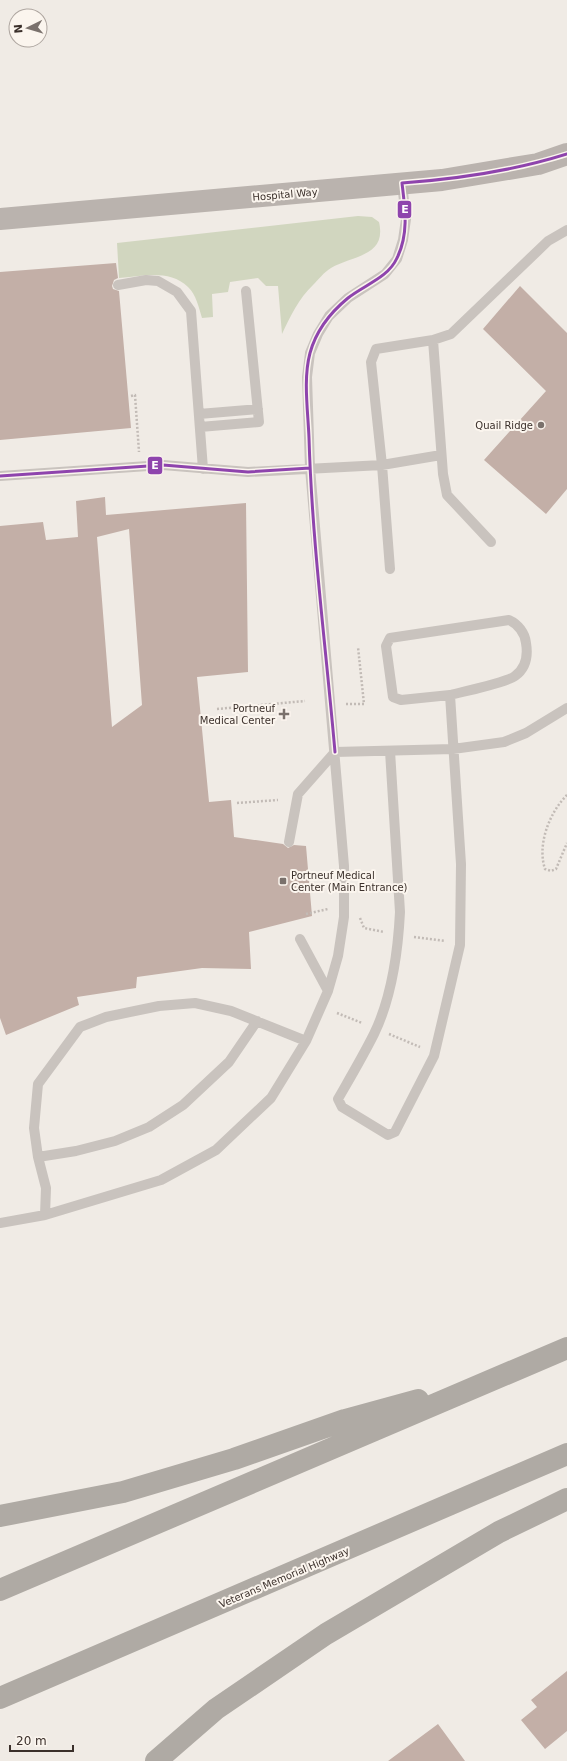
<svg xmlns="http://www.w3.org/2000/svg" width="567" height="1761" font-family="'DejaVu Sans',sans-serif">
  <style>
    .green { fill: #d1d6bf }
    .building { fill: #c3afa7; fill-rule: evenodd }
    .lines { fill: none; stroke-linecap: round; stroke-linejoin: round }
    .path { stroke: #c2bbb6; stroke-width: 2.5; stroke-dasharray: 2 2; stroke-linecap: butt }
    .lane { stroke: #c9c3be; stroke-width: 10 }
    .secondary { stroke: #bab3ae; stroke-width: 22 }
    .highway { stroke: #afaaa4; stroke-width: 22 }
    .bus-1-casing { stroke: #fbf5ee; stroke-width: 6 }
    .bus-1 { stroke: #8e44ad; stroke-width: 3 }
    .poi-dot { fill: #7a716c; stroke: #fbf5ee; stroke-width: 1.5 }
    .labels { text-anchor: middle; stroke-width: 4; stroke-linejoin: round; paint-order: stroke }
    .street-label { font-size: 10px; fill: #3b302b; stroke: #fbf5ee }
    .poi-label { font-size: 10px; fill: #3b302b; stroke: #fbf5ee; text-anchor: end }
    .line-badge { stroke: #fbf5ee; stroke-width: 1.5 }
    .badge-label { font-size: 11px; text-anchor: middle; font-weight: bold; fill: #fff }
  </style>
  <rect width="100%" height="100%" fill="#f0ebe5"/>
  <path class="green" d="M358 216 372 217 379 222C387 257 353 255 331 268 324 272 318 280 313 285 299 298 290 317 282 334L278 286H266L258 278 230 282 228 292 212 294 213 317 202 318C199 308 196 294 188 287 170 269 142 276 119 278L117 243Z"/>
  <path class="building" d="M116 263 118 278 114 280 112 286 113 289 119 291 131 428 0 440V272Z
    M520 286 567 333V489L546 514 484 460 546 391 483 329Z
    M105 497 106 515 246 503 248 672 197 677 209 802 231 800 234 837 283 844 288 848 294 845 306 846 312 916 249 932 251 969 202 968 137 977 136 988 77 997 79 1005 6 1035 0 1018V526L43 522 46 540 78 537 76 501ZM129 529 142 705 112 727 97 537Z
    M567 1671V1731L545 1749 521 1720 537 1707 531 1700Z
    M438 1724 465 1761H388Z"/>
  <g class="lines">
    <path class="path" d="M131 396 135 395 139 452
      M346 704H364L358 647
      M217 709 305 701
      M567 795C549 813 537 845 545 869L551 871 556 869 567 843
      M237 803 278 800
      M306 914 328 909
      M360 918 364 928 384 932
      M414 937 445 941
      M337 1013 362 1023
      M389 1034 420 1047"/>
    <path class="lane" d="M118 285 146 280 158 281 177 292 191 311 203 469
      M433 340 443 474 447 495 491 542
      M199 414 258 409
      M200 427 259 422 246 291
      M0 476 163 465 248 472 382 465 441 455
      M390 569 382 465 371 362 376 349 433 340 451 334 548 241 567 230
      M390 751 400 912C398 951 391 999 374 1034 363 1056 350 1078 338 1099L342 1107 388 1135 395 1132 434 1056 460 945 461 864 450 695 401 700 393 697 386 646 390 638 509 620C518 624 525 633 526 643 528 655 526 668 515 676 508 682 462 692 450 695
      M289 842 298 794 335 752 453 749 504 742 526 733 567 708
      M300 939 328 991
      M38 1157 76 1151 115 1141 149 1127 183 1105 229 1062 257 1021
      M45 1215 46 1188 38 1157 34 1128 38 1084 80 1027 106 1017 159 1006 195 1003 231 1011 306 1041
      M0 1223 45 1215 161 1180 216 1150 271 1098 306 1041 328 991 338 956 344 917V866L310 468 307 377 310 353 318 334 329 316 348 298 385 274 397 259 403 240 406 219 402 183"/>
    <path class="secondary" d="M0 219 442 180 538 164 567 154"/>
    <path class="highway" d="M0 1516 123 1492 234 1459 345 1420 418 1400
      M0 1590 567 1348
      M0 1698 567 1454
      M156 1761 216 1709 326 1634 499 1532 567 1499"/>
    <g class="bus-1-casing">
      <path id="bus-1" d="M0 476 163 465 248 472 310 468
        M335 752C326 648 312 542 309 438 308 411 303 379 310 353 316 331 331 312 348 298 364 285 388 278 397 258 409 234 405 208 402 183 458 179 513 171 567 154"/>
    </g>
    <use href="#bus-1" class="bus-1"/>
  </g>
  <g class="poi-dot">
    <circle cx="541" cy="425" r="4"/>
    <path d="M282 708h4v4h4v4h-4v4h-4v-4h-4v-4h4z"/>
    <rect x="279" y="877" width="8" height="8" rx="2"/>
  </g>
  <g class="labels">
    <g class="street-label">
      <text transform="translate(285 194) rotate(-5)" y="4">Hospital Way</text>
      <text transform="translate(284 1577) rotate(-23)" y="4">Veterans Memorial Highway</text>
    </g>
    <g class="poi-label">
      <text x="533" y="429">Quail Ridge</text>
      <text x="275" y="712">Portneuf<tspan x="275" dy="12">Medical Center</tspan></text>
      <text x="291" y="879" text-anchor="start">Portneuf Medical<tspan x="291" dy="12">Center (Main Entrance)</tspan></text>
    </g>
  </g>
  <g class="line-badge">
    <rect x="397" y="200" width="15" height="19" rx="4" fill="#8e44ad"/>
    <rect x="147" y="456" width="16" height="19" rx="4" fill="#8e44ad"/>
  </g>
  <g class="badge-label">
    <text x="405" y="213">E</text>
    <text x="155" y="469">E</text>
  </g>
  <g transform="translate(28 28) rotate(265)"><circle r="19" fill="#fbf5ee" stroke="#aea6a0"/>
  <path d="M0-3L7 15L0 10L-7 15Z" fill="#7a716c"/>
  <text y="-6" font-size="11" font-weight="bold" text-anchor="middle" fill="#3b302b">N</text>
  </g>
  <path d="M10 1745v6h63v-6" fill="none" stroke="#3b302b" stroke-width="2"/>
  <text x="16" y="1745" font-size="12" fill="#3b302b" stroke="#fbf5ee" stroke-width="3" paint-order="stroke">20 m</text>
</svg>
